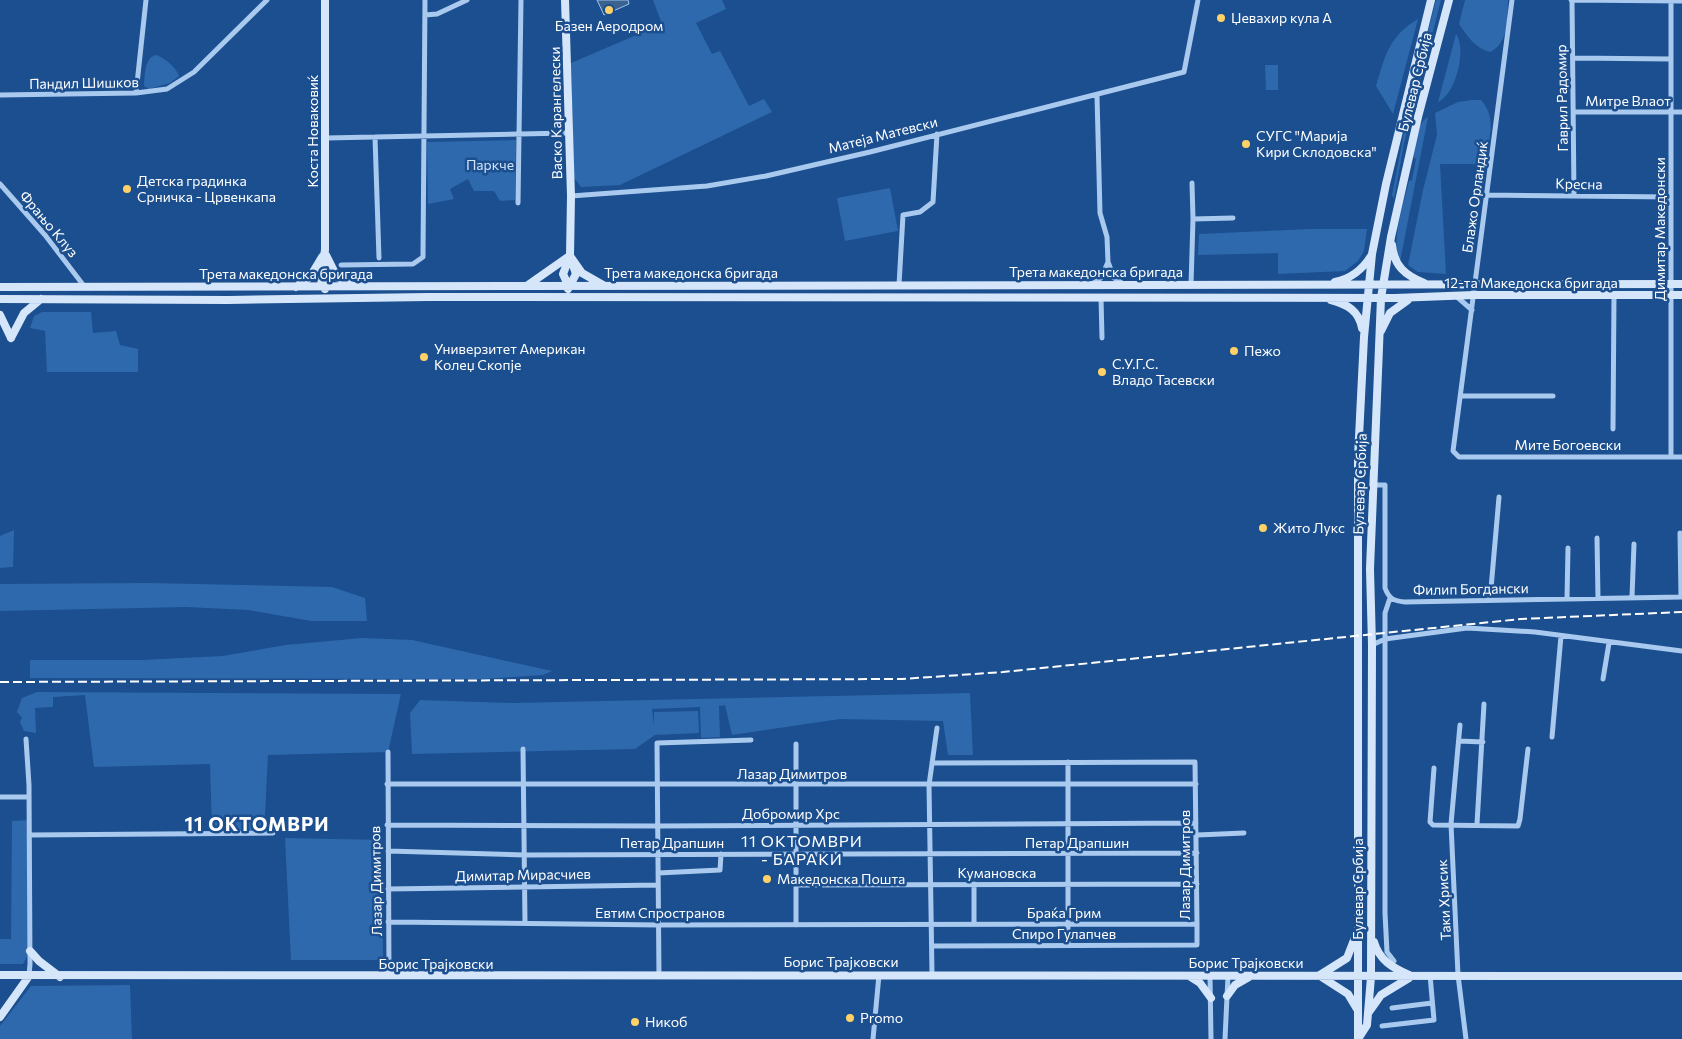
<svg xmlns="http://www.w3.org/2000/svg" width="1682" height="1039" font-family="Commissioner,sans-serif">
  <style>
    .green { fill: #2e69ad }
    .water { fill: #3c6290; stroke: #9cc4f0 }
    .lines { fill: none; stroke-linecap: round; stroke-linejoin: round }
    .street { stroke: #a9c9ee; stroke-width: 5 }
    .secondary { stroke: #d6e6fa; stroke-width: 8 }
    .rail { stroke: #fff; stroke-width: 2; stroke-dasharray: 9 4; stroke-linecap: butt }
    .poi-dot { fill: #ffd166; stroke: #1b4f8f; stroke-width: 2 }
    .labels { text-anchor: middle; stroke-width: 5; stroke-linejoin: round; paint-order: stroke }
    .poi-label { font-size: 14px; fill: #fff; stroke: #1b4f8f; text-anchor: start }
    .street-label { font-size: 14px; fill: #fff; stroke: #1b4f8f }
    .park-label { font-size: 14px; fill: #cfe3fa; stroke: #1b4f8f }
    .quarter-label { font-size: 16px; letter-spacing: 1px; fill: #fff; stroke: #1b4f8f }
    .district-label { font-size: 19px; font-weight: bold; letter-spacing: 1px; fill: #fff; stroke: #1b4f8f }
  </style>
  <rect width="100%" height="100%" fill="#1b4f8f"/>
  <path class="green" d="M653 0H722L726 9 696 23 712 54 720 51 749 106 764 99 772 112 620 185 581 187 574 178 571 63 662 24Z
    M1436 0H1441L1404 143 1394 199 1392 195 1410 103Z
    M1465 0H1508C1507 19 1509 43 1490 52 1475 48 1468 37 1459 24Z
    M1418 19 1393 114 1376 86C1385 56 1389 36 1418 19Z
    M1456 34C1467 48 1456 95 1438 102Z
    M155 55C164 57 176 67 179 76L170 83 149 89 144 86C145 76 144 59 155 55Z
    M1265 65H1278V90H1266Z
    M1472 100H1481C1498 118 1488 142 1485 164H1440L1446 274 1418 272 1408 265 1423 190 1437 135 1435 113 1458 102Z
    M1428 117 1400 262C1390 242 1404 203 1409 181L1412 180 1416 159 1413 157C1416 145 1417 122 1428 117Z
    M516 140 515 200 500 201 494 191H474L468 179 450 189 454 199 428 204 427 142Z
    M890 188 898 231 845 241 837 198Z
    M1311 229H1367L1364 251 1358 261 1345 271 1278 274V253L1198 255 1199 234Z
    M42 312H91L93 333 116 331 120 345 138 349V372H47L45 331 30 328 34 316Z
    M14 530 13 567 0 568V536Z
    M148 583 332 587 365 598 367 621H311L248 610 186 607 0 611V584Z
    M362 638 412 640 552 671 543 675 482 679 30 678V660H142L223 656 286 645Z
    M37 692 401 694 388 752 268 755 264 835 212 829 210 764 94 767 85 695 53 697V707L35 708 36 733 24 731 20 722 22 718 17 712 22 698Z
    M970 693 973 755H948L943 721 840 719 732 735 725 705 719 706 720 737 701 738 700 707 652 709 654 726V712L698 711 699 733 655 735 635 749 412 754 410 713 420 700 513 703Z
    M29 820 30 951 23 964H0V939H11L12 821Z
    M285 838 382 840 383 960H291Z
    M130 985 132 1039H0V1026L31 986Z"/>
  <path class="water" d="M597 0H628L629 4 604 15Z"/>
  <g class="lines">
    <path class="street" d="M1512 0 1453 451 1459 457H1682
      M1571 0 1682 1
      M1572 0 1574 195
      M425 15 437 14 467 0
      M1573 58 1671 59
      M136 93 146 0
      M0 95 136 93 167 89 194 72 267 0
      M1097 96 1100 213 1107 237 1108 262 1114 278 1122 283
      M1575 112H1682
      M375 137 379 258
      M326 138 568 133
      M1192 183 1193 219
      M0 184 45 235 84 286
      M1487 195 1671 197
      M571 196 707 186 766 176 870 152 1184 72 1198 0
      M518 203 521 0
      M341 265 413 264 423 257 425 0
      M1092 284 1101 278 1108 262
      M899 285 903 215 920 212 933 202 937 134
      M1191 285 1193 219 1233 218
      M1456 296 1472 310
      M1101 297 1102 338
      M1462 396H1553
      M1613 429 1614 295
      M1671 457V1
      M1372 485H1385V588C1389 599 1394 601 1405 602L1682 597
      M1680 533 1681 597
      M1597 538 1598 598
      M1632 597 1634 544
      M1390 598 1385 613V913L1387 952 1394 961
      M1567 599 1568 548
      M1490 600 1499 497
      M1372 645 1385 639 1467 628 1535 632 1682 651
      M1603 679 1609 643
      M1460 725 1451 824 1458 975 1466 1039
      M1552 737 1561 636
      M26 739 29 785 30 964 29 976
      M1459 741 1483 742
      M523 749 525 923
      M388 752 389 976
      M1068 762V945
      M1434 768 1430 822 1433 825 1518 826 1520 819 1528 749
      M387 784H1196
      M0 797H29
      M1477 824 1484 704
      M387 825 658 826 1196 823
      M29 835 273 833
      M1197 835 1244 833
      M388 851 525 855 1197 853
      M658 873 720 870 721 854
      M974 884V924
      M797 885 1197 884
      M388 889 658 885
      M388 922 659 925 1197 924
      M796 925V744
      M932 946 1197 945V924L1195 762 932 763
      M932 974 929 785 937 728
      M659 976 657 743 751 740
      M1210 976 1211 1039
      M1392 1008 1432 1003
      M1382 1026 1434 1020 1430 975
      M873 1039 879 975
      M1225 1039 1228 976"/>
    <path class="secondary" d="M565 0 571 196 570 256 563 274 569 287
      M1392 245C1394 266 1405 275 1424 283
      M326 255 337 277 353 286
      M570 256 582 273 603 285
      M325 264 327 278 325 289
      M1335 282C1350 279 1363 269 1371 256
      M528 285 568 257
      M0 287 1682 284
      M296 287 310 277 322 257
      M325 288 320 278 325 250V0
      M568 289 576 274 573 265
      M0 299 228 300 428 297 1395 298 1474 295H1682
      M1331 300C1347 304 1359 311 1362 328
      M0 315 11 338
      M1381 331 1390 313 1408 300
      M11 338 24 313 41 299
      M1374 942C1379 960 1393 968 1409 975
      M30 951 39 961 60 977
      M0 975 1682 976
      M1320 975 1347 958 1356 935
      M1189 976 1200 983 1211 998
      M1320 976 1348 994 1357 1009
      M1227 996 1235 985 1249 977
      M1369 1012 1381 995 1409 978
      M0 1017 29 976
      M1358 1039 1367 1025 1371 977 1372 645 1370 569 1381 298 1391 237 1418 117 1449 0
      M1358 1039V457L1364 337 1372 254 1386 184 1431 0"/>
    <path class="rail" d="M0 682 902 679 1003 672 1521 619 1682 612"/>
  </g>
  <g class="poi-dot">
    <circle cx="609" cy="10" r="5"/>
    <circle cx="1221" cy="18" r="5"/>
    <circle cx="1246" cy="144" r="5"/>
    <circle cx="127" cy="189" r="5"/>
    <circle cx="1234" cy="351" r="5"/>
    <circle cx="424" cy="357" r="5"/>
    <circle cx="1102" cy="372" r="5"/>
    <circle cx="1263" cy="528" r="5"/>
    <circle cx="767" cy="879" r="5"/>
    <circle cx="850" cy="1018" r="5"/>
    <circle cx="635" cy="1022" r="5"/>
  </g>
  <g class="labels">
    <g class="poi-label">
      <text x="1231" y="23">Џевахир кула А</text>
      <text x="609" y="31" text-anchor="middle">Базен Аеродром</text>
      <text x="1256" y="141">СУГС "Марија<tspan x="1256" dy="16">Кири Склодовска"</tspan></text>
      <text x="137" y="186">Детска градинка<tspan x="137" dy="16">Срничка - Црвенкапа</tspan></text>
      <text x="434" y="354">Универзитет Американ<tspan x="434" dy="16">Колеџ Скопје</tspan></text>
      <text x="1244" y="356">Пежо</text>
      <text x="1112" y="369">С.У.Г.С.<tspan x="1112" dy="16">Владо Тасевски</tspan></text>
      <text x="1273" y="533">Жито Лукс</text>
      <text x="777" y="884">Македонска Пошта</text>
      <text x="860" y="1023">Promo</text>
      <text x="645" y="1027">Никоб</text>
    </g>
    <g class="street-label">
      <text transform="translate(1415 82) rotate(-76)" y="5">Булевар Србија</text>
      <text transform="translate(84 83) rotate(-1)" y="5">Пандил Шишков</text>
      <text transform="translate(1562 98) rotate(-91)" y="5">Гаврил Радомир</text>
      <text x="1628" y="106">Митре Влаот</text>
      <text transform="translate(556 113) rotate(-91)" y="5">Васко Карангелески</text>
      <text transform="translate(313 131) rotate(-90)" y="5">Коста Новаковиќ</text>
      <text transform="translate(883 135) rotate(-14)" y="5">Матеја Матевски</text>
      <text transform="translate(1579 184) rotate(1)" y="5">Кресна</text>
      <text transform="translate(1475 197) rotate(-82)" y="5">Блажо Орландиќ</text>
      <text transform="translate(49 224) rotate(50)" y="5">Фрањо Клуз</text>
      <text transform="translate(1660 229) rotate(-90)" y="5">Димитар Македонски</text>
      <text x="1096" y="277">Трета македонска бригада</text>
      <text x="691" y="278">Трета македонска бригада</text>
      <text x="286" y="279">Трета македонска бригада</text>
      <text x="1531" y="288">12-та Македонска бригада</text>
      <text x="1568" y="450">Мите Богоевски</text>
      <text transform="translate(1360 484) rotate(-88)" y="5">Булевар Србија</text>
      <text transform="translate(1471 589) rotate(-1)" y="5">Филип Богдански</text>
      <text x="792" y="779">Лазар Димитров</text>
      <text x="791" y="819">Добромир Хрс</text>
      <text x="672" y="848">Петар Драпшин</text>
      <text x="1077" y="848">Петар Драпшин</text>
      <text transform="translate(1185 865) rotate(-90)" y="5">Лазар Димитров</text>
      <text x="997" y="878">Кумановска</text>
      <text transform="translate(523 875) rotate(-1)" y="5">Димитар Мирасчиев</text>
      <text transform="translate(376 881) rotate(-91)" y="5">Лазар Димитров</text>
      <text transform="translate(1358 889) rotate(-90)" y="5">Булевар Србија</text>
      <text transform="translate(1444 900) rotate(-93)" y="5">Таки Хрисик</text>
      <text x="660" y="918">Евтим Спространов</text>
      <text x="1064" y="918">Браќа Грим</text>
      <text x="1064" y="939">Спиро Гулапчев</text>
      <text x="841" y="967">Борис Трајковски</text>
      <text x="1246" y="968">Борис Трајковски</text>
      <text x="436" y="969">Борис Трајковски</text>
    </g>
    <g class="park-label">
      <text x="490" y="170">Паркче</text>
    </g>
    <g class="quarter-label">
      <text x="802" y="847">11 ОКТОМВРИ<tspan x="802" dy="18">- БАРАКИ</tspan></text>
    </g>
    <g class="district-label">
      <text x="257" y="831">11 ОКТОМВРИ</text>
    </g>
  </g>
</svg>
